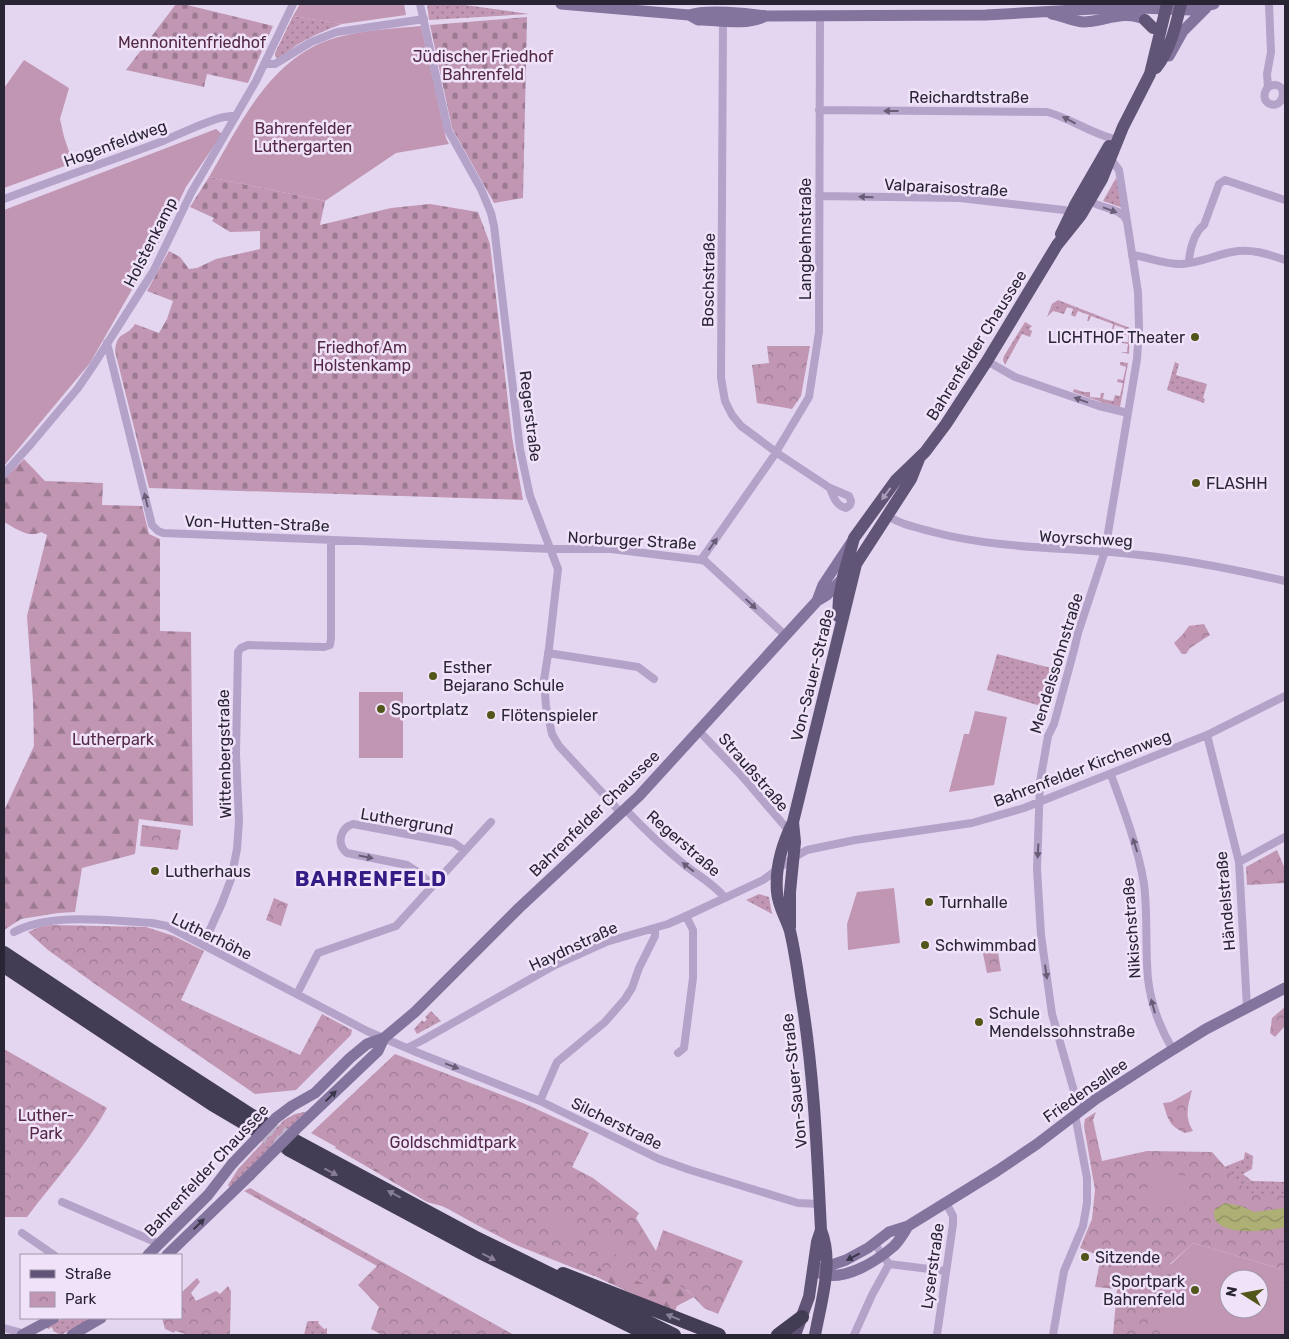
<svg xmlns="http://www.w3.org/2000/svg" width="1289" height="1339" font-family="Rubik,sans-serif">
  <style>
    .grass { fill: url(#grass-dots) }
    .forest { fill: url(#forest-firs) }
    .cemetery { fill: url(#cemetery-stones) }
    .park { fill: url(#park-crowns) }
    .garden { fill: #c096b3; fill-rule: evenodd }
    .water { fill: url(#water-waves) }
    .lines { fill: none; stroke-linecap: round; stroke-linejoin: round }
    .highway-tunnel { stroke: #bfb3cb; stroke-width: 14; stroke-dasharray: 14 7; stroke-linecap: butt }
    .street { stroke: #b4a2c9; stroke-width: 8 }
    .secondary { stroke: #82749d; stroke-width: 11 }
    .primary { stroke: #605576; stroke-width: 12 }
    .highway { stroke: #433c55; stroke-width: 14 }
    .secondary-bridge { stroke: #82749d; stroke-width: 11 }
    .oneway { fill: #685d77 }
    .oneway2 { fill: #a89cb8 }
    .oneway3 { fill: #3b3549 }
    .oneway4 { fill: #887e97 }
    .poi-dot { fill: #53561a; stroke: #efe2f9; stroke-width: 2 }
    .labels { text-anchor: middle; stroke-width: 5; stroke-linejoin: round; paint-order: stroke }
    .park-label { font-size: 16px; fill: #532843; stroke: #efe2f9 }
    .street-label { font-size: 16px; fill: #292534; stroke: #efe2f9 }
    .poi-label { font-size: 16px; fill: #292534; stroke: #efe2f9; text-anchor: start }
    .district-label { font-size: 21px; font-weight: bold; letter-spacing: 1px; fill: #341c85; stroke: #efe2f9 }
  </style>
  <defs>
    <pattern id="grass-dots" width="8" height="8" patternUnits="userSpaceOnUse" patternTransform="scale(1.25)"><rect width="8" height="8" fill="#c096b3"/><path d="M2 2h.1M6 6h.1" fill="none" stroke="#9c7a92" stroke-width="1.8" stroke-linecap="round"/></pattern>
    <pattern id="forest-firs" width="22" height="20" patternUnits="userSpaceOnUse" patternTransform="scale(1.25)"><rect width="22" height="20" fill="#c096b3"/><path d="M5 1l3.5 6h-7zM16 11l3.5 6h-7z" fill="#9c7a92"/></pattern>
    <pattern id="cemetery-stones" width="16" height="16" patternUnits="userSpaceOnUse" patternTransform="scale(1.25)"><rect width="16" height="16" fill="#c096b3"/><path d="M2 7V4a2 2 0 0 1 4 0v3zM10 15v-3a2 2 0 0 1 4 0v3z" fill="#9c7a92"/></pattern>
    <pattern id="park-crowns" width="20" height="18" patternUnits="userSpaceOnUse" patternTransform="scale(1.25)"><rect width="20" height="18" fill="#c096b3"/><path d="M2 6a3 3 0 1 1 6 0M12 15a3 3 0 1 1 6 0" fill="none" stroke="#9c7a92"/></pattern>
    <pattern id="water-waves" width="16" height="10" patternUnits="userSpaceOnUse" patternTransform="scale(1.25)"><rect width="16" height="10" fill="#adaf75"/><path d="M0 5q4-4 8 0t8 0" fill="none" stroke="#8d8e61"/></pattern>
  </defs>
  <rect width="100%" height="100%" fill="#e4d6f1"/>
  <path class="grass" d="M427 4H458L529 14 429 20Z
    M293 16 342 24C326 30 311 36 297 45 290 49 285 56 277 58L275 56V53Z
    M1116 178 1117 181 1123 208 1103 201Z
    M1058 300 1130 328 1129 354 1121 352H1127L1128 344 1122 343V342H1128V335H1123L1124 328 1115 325 1113 330 1112 329 1113 324 1091 316 1089 321H1087L1089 315 1078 311 1075 317 1071 315 1073 309 1067 307 1064 314 1053 311 1047 317 1052 304Z
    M1025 322 1032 326 1029 329 1032 331 1030 337 1022 334 1005 365 1003 360 1004 356Z
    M1120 362 1128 363 1120 407 1104 403 1073 392 1074 389 1084 392H1090V397L1100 398 1101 393H1104L1103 399 1113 401 1115 395 1120 396 1123 383 1117 382 1118 379 1123 380 1126 367 1120 365Z
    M1175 362 1179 364 1176 375 1207 384 1203 398 1205 399 1204 403 1167 390Z
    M997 654 1055 669 1044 707 987 690Z
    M759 894 769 897 772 914 746 900Z
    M431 1011 441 1021 417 1034 414 1029 422 1020 424 1022 427 1019 425 1017Z
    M309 1111 230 1188 228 1185 238 1169 284 1120 295 1114Z
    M1245 1152 1253 1156 1252 1169 1243 1174 1252 1181 1285 1182V1238L1217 1170 1244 1159Z
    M64 1318H93L61 1335 53 1331V1329L51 1327 49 1329 45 1327Z
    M309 1321H319L318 1323 324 1329 327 1328V1335H304L307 1322Z"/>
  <path class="forest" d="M24 459 45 481 103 483 102 505 142 506 149 534 160 539V631L191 632 193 826 139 819 135 854 82 868 75 912 58 913 21 919 4 930V811L34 746 33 701 27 616 47 535 41 532C29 539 15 528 4 522V479Z
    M350 1124 652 1268 685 1289 694 1297 677 1306 674 1313 605 1281 467 1213 427 1202 335 1148Z"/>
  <path class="cemetery" d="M176 4H183L273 26 248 83 207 74 204 87 126 70Z
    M527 17 523 198 494 203 452 128 430 25Z
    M209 177 325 201 320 225 391 208 430 204 478 212 490 244 512 437 523 500 149 488 115 351C117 330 126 338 135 324L159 333 167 319 173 301 147 291 169 251 180 257 189 269 197 268 216 259 260 249V231L230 232 212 221 214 218 190 207Z"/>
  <path class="park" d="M767 346H810L801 396 792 409 757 403 752 365 769 363Z
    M1204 624 1210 635 1190 648 1186 654H1182L1174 643 1183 634 1189 626Z
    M142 825 181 830 178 850 140 846Z
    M1277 850 1285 869V883L1247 885 1246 867Z
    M274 898 288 904 281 926 266 920Z
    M52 925 146 927 174 936 204 951 181 1000 300 1055 322 1014 352 1030 351 1035 296 1090 255 1094 95 984 48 950 28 932 39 927Z
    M997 946 1001 971 987 973 982 949Z
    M1285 1007V1026L1275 1037 1270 1033 1272 1018Z
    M4 1049 107 1108C85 1148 54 1181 27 1217H4Z
    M395 1054 523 1103 589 1133 572 1167 593 1178 639 1213 636 1218 656 1251 663 1230 743 1261 718 1314 704 1308 688 1291 653 1270 644 1284 600 1266 594 1276 516 1245 477 1225 311 1133Z
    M1192 1090C1188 1106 1184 1116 1193 1131L1185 1133C1169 1126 1168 1119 1163 1103L1171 1102Z
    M1096 1112 1093 1120 1102 1161 1147 1151 1212 1152 1248 1193 1285 1196V1286L1281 1285V1269L1193 1243 1170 1264 1177 1272 1172 1282 1166 1284 1162 1314V1335H1113L1117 1289 1095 1287 1101 1256 1080 1248 1092 1219 1095 1190 1084 1126 1085 1119Z
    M250 1188 514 1335H382L371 1329 379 1307 358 1285 377 1266 244 1191Z
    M197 1278 200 1282 191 1293 196 1301 216 1291 220 1294 228 1286 231 1291 230 1335H189L175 1331 174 1333 165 1329 162 1318H181V1293Z"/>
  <path class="garden" d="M300 4H404L406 15 342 24 293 16Z
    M421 26 446 138 449 144 396 153 325 201 209 177C239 126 268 63 326 41 356 30 390 29 421 26Z
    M24 60 69 88 60 119 64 137 73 163 4 188V88Z
    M216 129 222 134 186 187 162 237 90 363 4 466V210Z
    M359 692H403V758H359Z
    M975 711 1007 717 994 785 949 792 964 734H969Z
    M894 888 900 943 848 950 847 924 857 892Z
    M1152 1169 1190 1177 1184 1206 1145 1198Z
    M549 1214 581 1230 575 1244 542 1227Z
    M610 1232 630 1247 622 1259 601 1244Z
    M1193 1243 1281 1269 1284 1274 1281 1285 1285 1286V1335H1162L1157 1329 1162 1314 1158 1308C1156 1287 1169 1288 1177 1272L1170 1265ZM1229 1279H1259V1309H1229Z"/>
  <path class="water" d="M1225 1203 1241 1206 1254 1212 1285 1208V1227C1270 1231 1231 1235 1219 1224 1214 1220 1214 1215 1214 1210Z"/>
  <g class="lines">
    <path class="highway-tunnel" d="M263 1123 295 1141
      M256 1130 288 1149"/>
    <path class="street" d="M420 4 448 130 481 189 491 213 494 226 520 449 530 496 558 569 549 648 544 680 546 706 552 734 559 746 621 813
      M723 21 721 378 725 401 732 415 741 426 780 455 830 488 849 496 851 501 850 505 846 508C836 506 833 496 830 488
      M264 64H275L311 42 337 32 424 19
      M1268 87C1289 77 1286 110 1270 104 1262 100 1264 92 1268 87L1267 74 1271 52 1269 4
      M819 110 1047 112C1070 118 1090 133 1114 139
      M819 196 960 198 1064 210 1071 213
      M4 199C57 179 110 161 163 141 180 134 220 114 236 116
      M1088 199C1099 210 1120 206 1127 221
      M1132 255C1149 257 1165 265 1182 264 1200 263 1215 255 1232 252 1250 248 1268 254 1285 260
      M1189 263C1189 252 1194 232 1204 225L1219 184 1225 180 1285 200
      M107 343 152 525 158 531 163 533 551 549H611L701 560 773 457 809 397 819 332 820 16
      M987 361 1015 377 1099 406 1128 413
      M4 474 31 444 78 388 93 366 154 270 191 193 256 81 293 4
      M886 515C901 525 916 527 933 532 1001 550 1070 547 1140 555 1189 560 1237 570 1285 581
      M701 560 705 561 786 636
      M548 653 638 667 654 679
      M699 731 741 775 789 831
      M1207 735 1239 862 1247 1008
      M1111 775C1124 810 1138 847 1144 884 1148 916 1145 947 1148 979 1151 1005 1160 1028 1173 1050
      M625 809C644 829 664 848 686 866 699 876 715 885 725 898
      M1239 862 1285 837
      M432 885 418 872 407 865 347 853C336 844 340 828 353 824L454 843 464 850
      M14 932C51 912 111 921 152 923L167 926 367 1031 416 1052 540 1101 659 1159 690 1170 798 1203 820 1204
      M203 945 222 903 231 879 237 849 239 821 236 754 238 652 241 648 248 645 324 647 330 645 331 638V540
      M297 994 318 953 396 926 491 822
      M407 1048 421 1041 555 965 606 942 668 924 686 916 763 880 793 858 807 850 855 840 972 823 1024 808 1207 735 1285 696
      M678 1053 684 1048 693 978V930L686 916
      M540 1101 557 1062 605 1022 625 999 632 988 639 968 655 936V928
      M1080 1112 1052 1014 1041 935 1037 869 1040 782 1048 736 1054 724 1074 650 1078 633 1105 551 1137 359 1139 328 1138 292 1119 170 1113 162 1106 160
      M62 1202 160 1244
      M22 1233 54 1255
      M874 1243 889 1264 945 1271
      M4 1328 26 1334
      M854 1335 872 1295 889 1264
      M937 1335 953 1224V1216L946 1203
      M1053 1335 1064 1271 1083 1226 1087 1203V1178L1075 1115"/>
    <path class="secondary" d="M561 4 689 15 698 20H703C724 21 744 25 764 17
      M1139 8 1191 10 1214 4
      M1052 14C1063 16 1072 21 1083 22 1103 22 1125 9 1145 20
      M689 15C706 9 747 13 766 16L986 15 1130 7 1147 4
      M1169 56 1183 31 1206 8
      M817 601 823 585 851 543
      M276 1118 292 1106 315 1093 350 1058 367 1044 384 1038 415 1012 519 908 639 796 817 601 827 595 845 576
      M295 1130 378 1051 384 1038
      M148 1255 208 1195 232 1164
      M167 1255 250 1175
      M820 1269 846 1260 868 1248 889 1232 908 1226 997 1171 1037 1144 1096 1099 1158 1059 1206 1029 1285 988
      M819 1273C843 1283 877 1261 894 1246 900 1240 904 1233 908 1226
      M22 1335 54 1318
      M72 1335 101 1318"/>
    <path class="primary" d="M1145 20 1153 28
      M1156 68C1170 51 1176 25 1181 4
      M1061 234 1075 205 1109 146
      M838 616 839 598 843 577 854 538 896 480 925 452 946 424 987 361 1057 245 1081 215 1102 179 1123 127 1150 74 1167 4
      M790 927V892L795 842 793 822
      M795 1335 809 1297 817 1242 821 1230
      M815 1335C821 1302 834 1262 821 1230 817 1151 814 1073 801 995 798 974 795 952 790 931 786 918 778 906 777 892 775 867 782 844 793 822L856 564 911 479 919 459"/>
    <path class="highway" d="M4 953 150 1050 263 1123
      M4 966 212 1104 256 1130
      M295 1141 474 1237 674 1335
      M288 1149 482 1253 649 1335
      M563 1274 719 1335
      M778 1335 802 1317"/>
    <path class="secondary-bridge" d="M232 1164 276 1118
      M250 1175 295 1130"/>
  </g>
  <defs><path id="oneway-solid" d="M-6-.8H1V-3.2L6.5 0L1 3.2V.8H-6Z" transform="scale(1.25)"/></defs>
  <g class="oneway">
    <use href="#oneway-solid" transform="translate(891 111) rotate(-180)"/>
    <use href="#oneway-solid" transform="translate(1069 120) rotate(-152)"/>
    <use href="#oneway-solid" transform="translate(866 197) rotate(-179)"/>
    <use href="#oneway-solid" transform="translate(1110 210) rotate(20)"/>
    <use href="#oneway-solid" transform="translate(1081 400) rotate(-160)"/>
    <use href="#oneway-solid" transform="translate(146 500) rotate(-104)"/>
    <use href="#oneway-solid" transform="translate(713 544) rotate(-54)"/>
    <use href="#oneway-solid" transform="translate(751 604) rotate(43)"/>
    <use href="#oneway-solid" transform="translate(1135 845) rotate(-108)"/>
    <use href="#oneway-solid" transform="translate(1038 851) rotate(93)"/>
    <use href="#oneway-solid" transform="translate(366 857) rotate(11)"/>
    <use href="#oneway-solid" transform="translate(688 867) rotate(-142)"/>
    <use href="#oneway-solid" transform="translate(1046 972) rotate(82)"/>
    <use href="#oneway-solid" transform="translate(1153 1006) rotate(-105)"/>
    <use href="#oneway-solid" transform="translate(452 1066) rotate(21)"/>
  </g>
  <use class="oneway2" href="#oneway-solid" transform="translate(886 494) rotate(126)"/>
  <g class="oneway3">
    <use href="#oneway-solid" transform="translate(331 1096) rotate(-44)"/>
    <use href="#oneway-solid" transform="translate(199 1224) rotate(-44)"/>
    <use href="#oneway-solid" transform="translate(853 1257) rotate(152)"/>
  </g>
  <g class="oneway4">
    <use href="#oneway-solid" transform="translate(331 1172) rotate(28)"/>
    <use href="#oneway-solid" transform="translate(394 1194) rotate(-152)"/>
    <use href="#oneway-solid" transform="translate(489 1257) rotate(27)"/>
    <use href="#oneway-solid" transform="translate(673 1317) rotate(-158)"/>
  </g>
  <g class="poi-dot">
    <circle cx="1195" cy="337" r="5"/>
    <circle cx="1196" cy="483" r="5"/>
    <circle cx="433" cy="676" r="5"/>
    <circle cx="381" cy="709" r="5"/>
    <circle cx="491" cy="715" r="5"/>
    <circle cx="155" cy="871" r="5"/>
    <circle cx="929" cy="902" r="5"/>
    <circle cx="925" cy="945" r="5"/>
    <circle cx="979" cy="1022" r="5"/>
    <circle cx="1085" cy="1257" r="5"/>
    <circle cx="1195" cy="1290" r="5"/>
  </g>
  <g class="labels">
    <g class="park-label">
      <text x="192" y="48">Mennonitenfriedhof</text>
      <text x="483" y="62">Jüdischer Friedhof<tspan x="483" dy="18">Bahrenfeld</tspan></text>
      <text x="303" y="134">Bahrenfelder<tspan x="303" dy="18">Luthergarten</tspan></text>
      <text x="362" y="353">Friedhof Am<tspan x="362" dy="18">Holstenkamp</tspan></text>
      <text x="113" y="745">Lutherpark</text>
      <text x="46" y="1121">Luther-<tspan x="46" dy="18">Park</tspan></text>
      <text x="453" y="1148">Goldschmidtpark</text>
    </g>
    <g class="street-label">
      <text x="969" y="103">Reichardtstraße</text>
      <text transform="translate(115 143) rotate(-20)" y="6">Hogenfeldweg</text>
      <text transform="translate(946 187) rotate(3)" y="6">Valparaisostraße</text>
      <text transform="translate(805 239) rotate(-90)" y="6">Langbehnstraße</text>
      <text transform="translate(150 242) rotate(-63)" y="6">Holstenkamp</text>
      <text transform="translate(708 280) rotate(-89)" y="6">Boschstraße</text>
      <text transform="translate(976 345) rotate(-58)" y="6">Bahrenfelder Chaussee</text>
      <text transform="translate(531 416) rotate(83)" y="6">Regerstraße</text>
      <text transform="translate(257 523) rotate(2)" y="6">Von-Hutten-Straße</text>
      <text transform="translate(1086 538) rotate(3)" y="6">Woyrschweg</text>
      <text transform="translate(632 540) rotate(3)" y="6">Norburger Straße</text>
      <text transform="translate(1056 663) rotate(-73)" y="6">Mendelssohnstraße</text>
      <text transform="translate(812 675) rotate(-76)" y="6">Von-Sauer-Straße</text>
      <text transform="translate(224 754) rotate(-91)" y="6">Wittenbergstraße</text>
      <text transform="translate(1082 768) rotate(-21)" y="6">Bahrenfelder Kirchenweg</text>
      <text transform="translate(754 772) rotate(49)" y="6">Straußstraße</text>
      <text transform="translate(594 813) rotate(-44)" y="6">Bahrenfelder Chaussee</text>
      <text transform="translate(407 821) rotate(10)" y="6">Luthergrund</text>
      <text transform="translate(684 843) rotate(41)" y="6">Regerstraße</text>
      <text transform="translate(1225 901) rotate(-95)" y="6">Händelstraße</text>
      <text transform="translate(1131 928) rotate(-94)" y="6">Nikischstraße</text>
      <text transform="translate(212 936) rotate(26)" y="6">Lutherhöhe</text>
      <text transform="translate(573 946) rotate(-25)" y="6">Haydnstraße</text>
      <text transform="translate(794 1081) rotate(-96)" y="6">Von-Sauer-Straße</text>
      <text transform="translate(1085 1090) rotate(-35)" y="6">Friedensallee</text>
      <text transform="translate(617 1123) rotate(26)" y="6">Silcherstraße</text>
      <text transform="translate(206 1170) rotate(-47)" y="6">Bahrenfelder Chaussee</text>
      <text transform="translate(932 1266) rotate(-82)" y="6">Lyserstraße</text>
    </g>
    <g class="poi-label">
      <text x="1185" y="343" text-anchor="end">LICHTHOF Theater</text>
      <text x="1206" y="489">FLASHH</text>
      <text x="443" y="673">Esther<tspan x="443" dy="18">Bejarano Schule</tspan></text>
      <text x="391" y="715">Sportplatz</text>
      <text x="501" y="721">Flötenspieler</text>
      <text x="165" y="877">Lutherhaus</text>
      <text x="939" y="908">Turnhalle</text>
      <text x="935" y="951">Schwimmbad</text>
      <text x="989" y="1019">Schule<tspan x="989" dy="18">Mendelssohnstraße</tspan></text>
      <text x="1095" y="1263">Sitzende</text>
      <text x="1185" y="1287" text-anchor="end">Sportpark<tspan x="1185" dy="18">Bahrenfeld</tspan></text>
    </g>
    <g class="district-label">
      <text x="371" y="886">BAHRENFELD</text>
    </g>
  </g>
  <rect width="1289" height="1339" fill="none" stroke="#292534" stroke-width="10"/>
  <rect x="20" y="1254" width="162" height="65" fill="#efe2f9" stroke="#a096aa"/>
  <rect x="30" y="1270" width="25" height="8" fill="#605576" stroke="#a096aa"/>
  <text x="65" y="1279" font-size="15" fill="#292534">Straße</text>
  <rect x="30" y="1292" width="25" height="15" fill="url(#park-crowns)" stroke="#a096aa"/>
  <text x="65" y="1304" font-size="15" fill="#292534">Park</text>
  <g transform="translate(1244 1294) rotate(281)"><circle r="24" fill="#efe2f9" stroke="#a096aa"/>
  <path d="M0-4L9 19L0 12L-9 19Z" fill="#53561a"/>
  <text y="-8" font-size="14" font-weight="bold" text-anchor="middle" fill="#292534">N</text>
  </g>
</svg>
